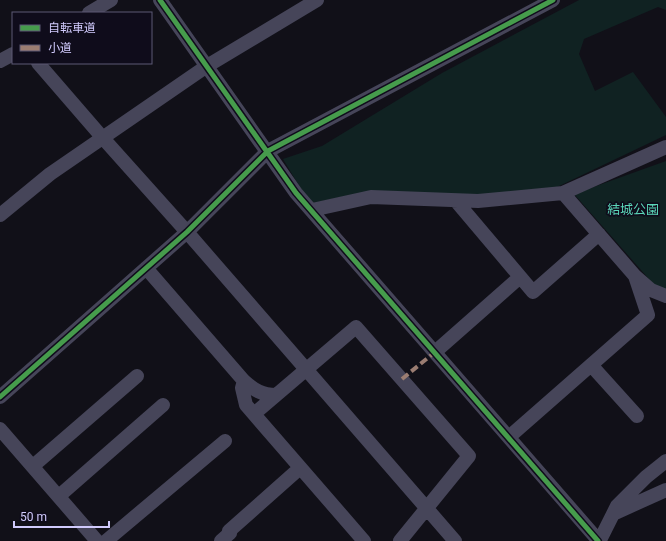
<svg xmlns="http://www.w3.org/2000/svg" width="666" height="541" font-family="Roboto,'Noto Sans JP',sans-serif">
  <style>
    .green { fill: #102222 }
    .lines { fill: none; stroke-linecap: round; stroke-linejoin: round }
    .minor { stroke: #464559; stroke-width: 14 }
    .quiet { stroke: #9b7d72; stroke-width: 4; stroke-dasharray: 8 4; stroke-linecap: butt }
    .cycleway-casing { stroke: #0f0c1b; stroke-width: 8 }
    .cycleway { stroke: #469c4c; stroke-width: 5 }
    .labels { text-anchor: middle; stroke-width: 3.5; stroke-linejoin: round; paint-order: stroke }
    .park-label { font-size: 13px; fill: #5bd6b9; stroke: #0f0c1b }
  </style>
  <rect width="100%" height="100%" fill="#111018"/>
  <path class="green" d="M579 0H666V10L658 7 584 39 579 54 595 91 633 72 666 117V135L555 188 479 195 370 191 313 203 301 189 283 159 322 146 442 73Z
    M666 161V291L656 287 574 194Z"/>
  <g class="lines">
    <path class="minor" d="M160 0 296 193 598 540
      M89 13 111 0
      M0 61 13 54
      M38 63 102 137 187 232 455 541
      M563 193 635 276 651 290 666 296
      M456 201 533 292 599 234
      M312 210 371 197 478 201 563 193 666 147
      M0 215 50 174 207 66 317 0
      M146 268 244 381C254 390 262 395 276 395
      M435 352 520 277
      M591 365 637 416
      M244 381 242 388 246 405 364 541
      M0 397 187 232 268 151 553 0
      M254 414 356 327 469 456 400 541
      M0 429 97 541
      M509 437 648 315 635 276
      M33 466 137 376
      M59 496 163 405
      M615 513 666 490
      M106 541 225 441
      M221 541 230 533 229 531 300 468
      M598 541 601 538 617 506 646 477 666 461"/>
    <path class="quiet" d="M402 379 435 352"/>
    <g class="cycleway-casing">
      <path id="cycleway" d="M160 0 296 193 598 541
        M0 397 187 232 268 151 553 0"/>
    </g>
    <use href="#cycleway" class="cycleway"/>
  </g>
  <g class="labels">
    <g class="park-label">
      <text x="633" y="214">結城公園</text>
    </g>
  </g>
  <rect x="12" y="12" width="140" height="52" fill="#0f0c1b" stroke="#5c5875"/>
  <rect x="20" y="25" width="20" height="6" fill="#469c4c" stroke="#5c5875"/>
  <text x="48" y="32" font-size="12" fill="#d0cafc">自転車道</text>
  <rect x="20" y="45" width="20" height="6" fill="#9b7d72" stroke="#5c5875"/>
  <text x="48" y="52" font-size="12" fill="#d0cafc">小道</text>
  <path d="M14 521v6h95v-6" fill="none" stroke="#d0cafc" stroke-width="2"/>
  <text x="20" y="521" font-size="12" fill="#d0cafc" stroke="#0f0c1b" stroke-width="3" paint-order="stroke">50 m</text>
</svg>
